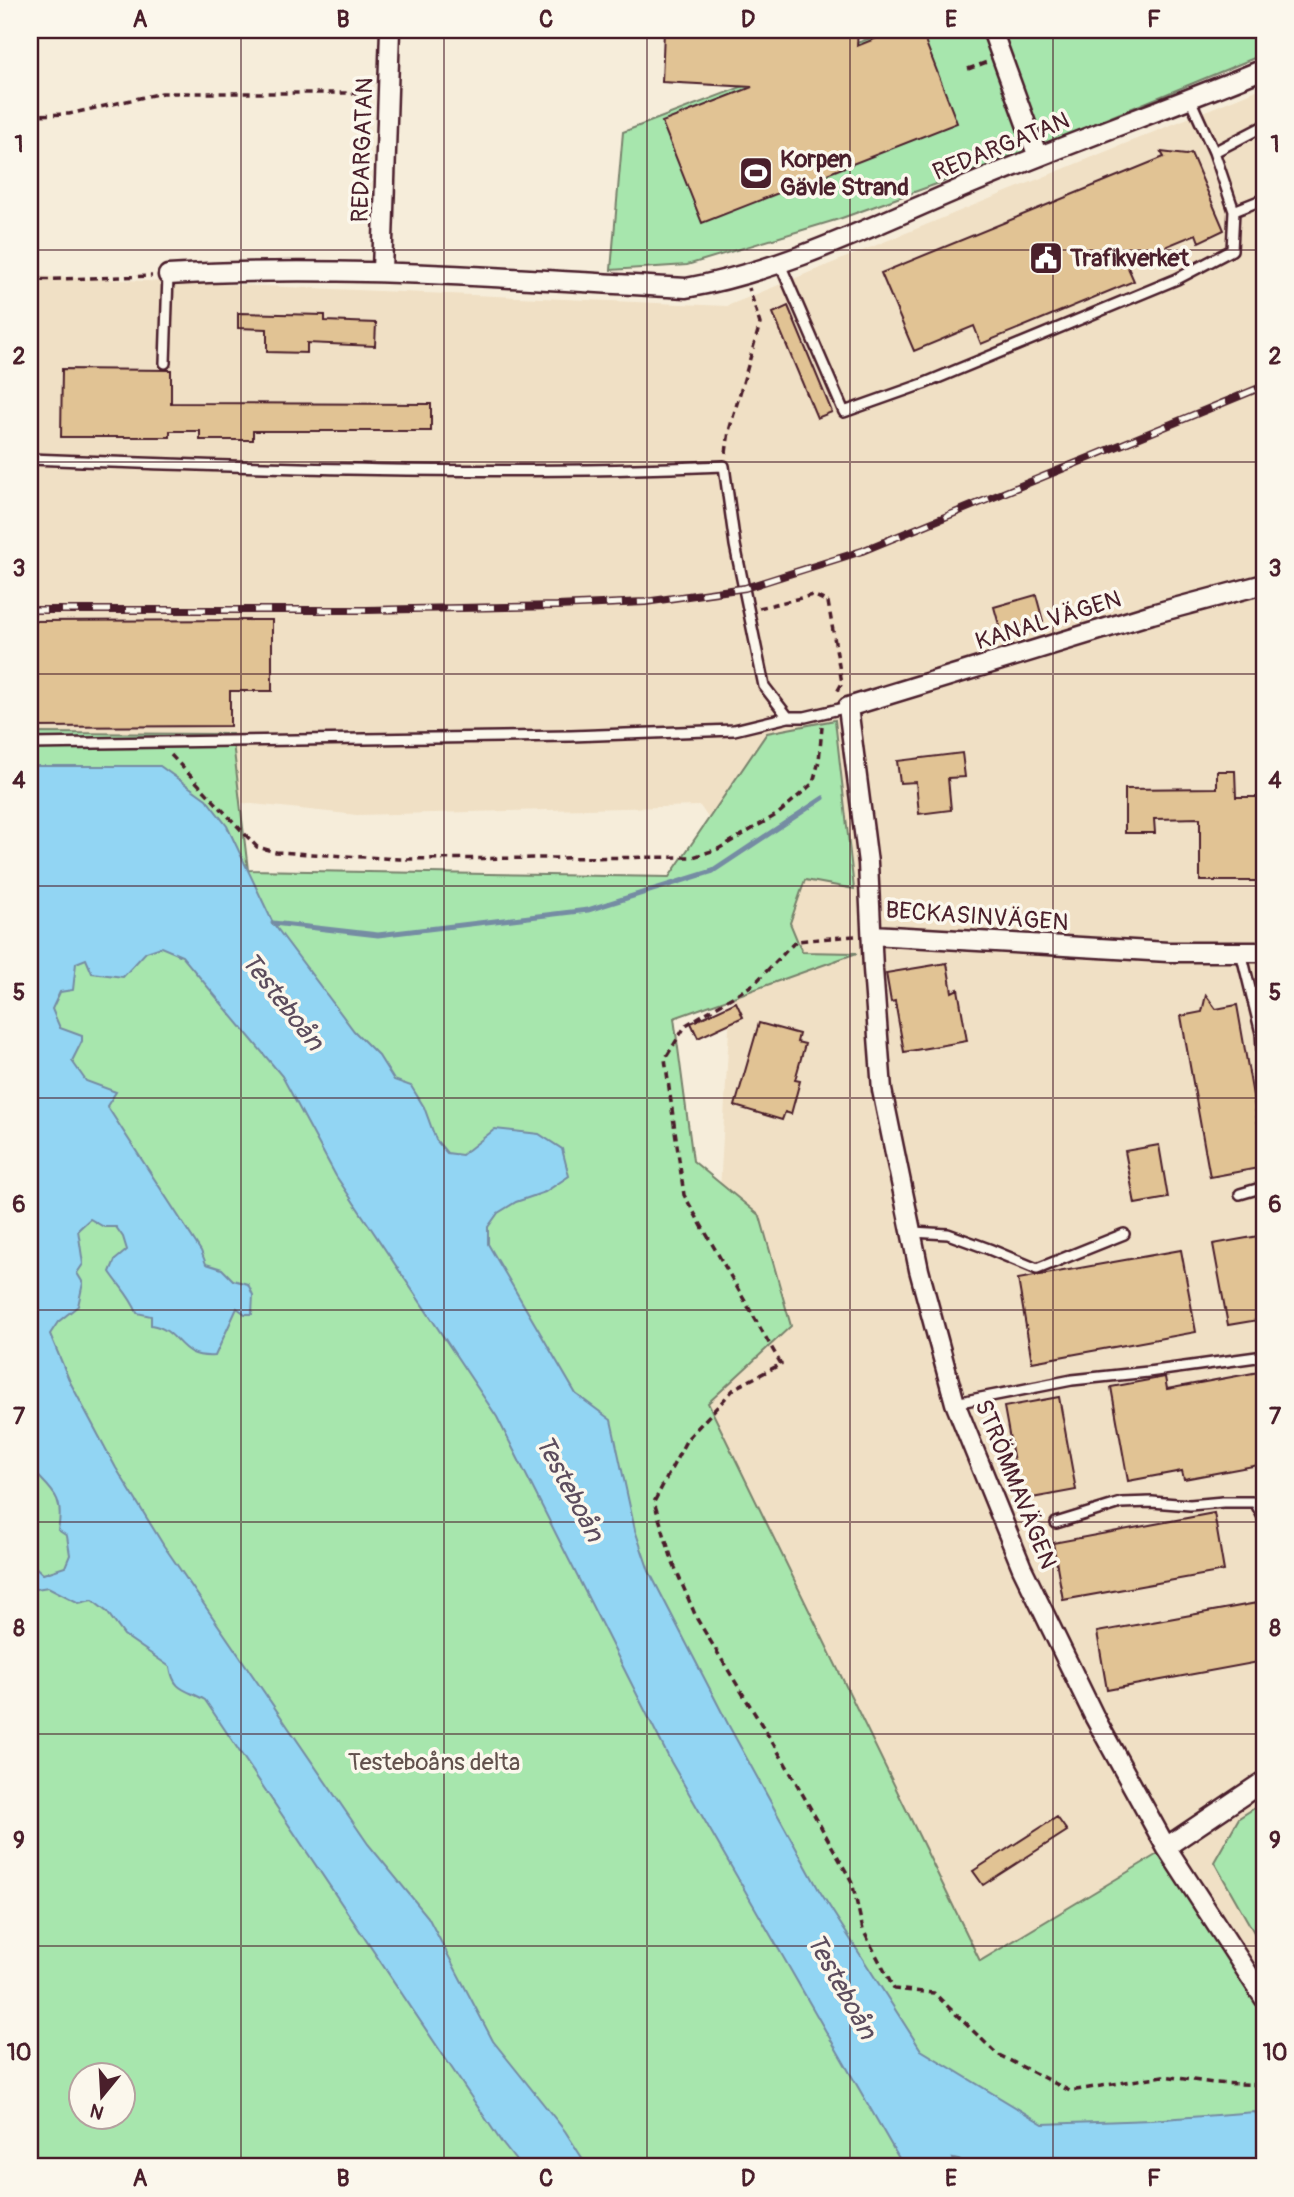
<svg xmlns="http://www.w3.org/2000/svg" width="1294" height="2197" font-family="Pangolin,sans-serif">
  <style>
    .built { fill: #f0e0c5 }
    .green { fill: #a7e6ad; stroke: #78826c; stroke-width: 2; fill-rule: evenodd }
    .water { fill: #92d5f3; stroke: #758ca3; stroke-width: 2 }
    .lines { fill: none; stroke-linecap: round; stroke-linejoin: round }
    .stream { stroke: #758ca3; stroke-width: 5 }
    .building { fill: #e1c394; stroke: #4a1f2b; stroke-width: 2 }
    .service-casing { stroke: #4a1f2b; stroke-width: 14 }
    .minor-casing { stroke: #4a1f2b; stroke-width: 23 }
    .path { stroke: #4a1f2b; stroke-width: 3.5; stroke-dasharray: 7 5; stroke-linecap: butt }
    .service { stroke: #fbf7ec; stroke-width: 9 }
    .minor { stroke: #fbf7ec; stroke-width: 18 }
    .rail-casing { stroke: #4a1f2b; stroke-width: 8 }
    .rail { stroke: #fbf7ec; stroke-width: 5; stroke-dasharray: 16; stroke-linecap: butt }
    .grid { fill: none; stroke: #4a1f2b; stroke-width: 2; stroke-opacity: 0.55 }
    .labels { text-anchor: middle; stroke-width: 7; stroke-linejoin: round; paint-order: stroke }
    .street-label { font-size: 24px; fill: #4a1f2b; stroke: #fbf7ec }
    .poi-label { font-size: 24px; font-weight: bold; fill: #4a1f2b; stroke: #fbf7ec; text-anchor: start }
    .park-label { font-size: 24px; fill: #61514c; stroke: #fbf7ec }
    .water-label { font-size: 26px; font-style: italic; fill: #5c4c5d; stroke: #fbf7ec }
    .neatline { fill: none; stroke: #4a1f2b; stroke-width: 2.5 }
    .grid-label { font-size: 23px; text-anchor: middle; font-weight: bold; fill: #4a1f2b }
  </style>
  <rect width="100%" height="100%" fill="#f6edda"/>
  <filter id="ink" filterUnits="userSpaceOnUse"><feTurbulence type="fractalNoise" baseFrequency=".0143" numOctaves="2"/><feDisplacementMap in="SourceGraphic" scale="14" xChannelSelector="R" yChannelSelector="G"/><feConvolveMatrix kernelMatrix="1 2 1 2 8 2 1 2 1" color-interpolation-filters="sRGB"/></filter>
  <g filter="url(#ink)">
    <path class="built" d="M1264 87V2028L1160 1852 980 1961 708 1403 730 1012 749 877 700 806 357 815 206 799 30 766V276L727 306Z"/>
    <path class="green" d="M891 30H1264V54L1023 153 839 219 687 265 611 270 623 132Z
      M835 720 854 889 805 880 790 923 802 952 857 953 674 1018 693 1161 760 1216 791 1326 708 1403 980 1961 1161 1852 1264 2016V2167H30V733L232 734 248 870 669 877 767 733ZM80 2074H122V2116H80Z
      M1264 1802V1950L1214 1862 1239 1818Z"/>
    <path class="water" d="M30 766H160L206 799 227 826 273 923 354 1031 379 1056 394 1080 411 1086 424 1107 436 1140 447 1153 462 1155 495 1129 539 1134 562 1149 569 1176 545 1192 516 1202 498 1213 488 1227V1244L576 1394 611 1420 635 1530 649 1571 729 1726 819 1890 921 2050 1043 2124 1151 2120 1255 2112 1264 2128V2167H989L953 2159 956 2167H904L671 1762 497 1417 336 1176 282 1076 182 956 161 947 146 952 123 977 92 973 86 959 76 963 73 990 60 992 52 1009 60 1028 82 1036V1041L72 1061 86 1081 116 1092 107 1106 201 1251 206 1264 222 1269 233 1280 248 1284 253 1295 252 1314H245L237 1308 215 1356C176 1359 182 1330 151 1325V1316L137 1313C131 1297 120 1287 110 1272L115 1260 127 1250 123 1237 116 1227H104L90 1219 78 1230 83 1264 77 1273 83 1283 78 1306 58 1322 50 1334 70 1382 116 1468 164 1546 368 1844 428 1917 493 2041 565 2131 588 2167H521L502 2143 205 1700C186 1689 174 1692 170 1667L124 1635 107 1612 92 1600 79 1603 48 1587 30 1590V1562L43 1574 65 1567 70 1555 67 1536 58 1530C65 1495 51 1491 30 1467Z"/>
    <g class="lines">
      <path class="stream" d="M273 923 378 935 588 910 713 871 823 798"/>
    </g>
    <path class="building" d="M664 30H858L857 46 897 30H921L957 123 702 223 662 122 752 87 662 82Z
      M1161 152 1186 155 1191 153 1224 230 1199 242 1196 234 1126 263 1134 281 981 344 974 326 914 351 881 273 1164 157Z
      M788 306 832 412 817 418 773 313Z
      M238 313 325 315V321L376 323 375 346 307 343V353L267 352V329L238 328Z
      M62 369 171 370V403L431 404V431H253V440H200V431H170V437H61Z
      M1036 595 1043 621 1001 632 994 607Z
      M272 620V691H230V726L30 727V621Z
      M962 753 965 777 948 778 951 810 919 814 916 782 900 783 897 761Z
      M1217 771H1235L1236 797H1264V881H1200V818L1154 819 1155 833H1125V789L1217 788Z
      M947 963 952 992 958 989 967 1041 904 1052 895 1001 891 1002 886 973Z
      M1206 995 1216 1009 1237 1005 1264 1158V1167L1210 1177 1181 1016 1202 1012Z
      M736 1002 743 1017 698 1038 691 1023Z
      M759 1023 799 1034 797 1042 805 1044 795 1080 800 1081 791 1114 785 1112 782 1120 735 1106Z
      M1159 1145 1168 1198 1135 1204 1125 1151Z
      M1264 1235V1319L1228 1325 1213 1244Z
      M1181 1250 1196 1332 1032 1362 1018 1279Z
      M1264 1371V1464L1184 1479 1182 1471 1128 1481 1111 1387 1165 1377 1167 1389Z
      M1059 1397 1076 1490 1021 1500 1004 1407Z
      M1214 1513 1224 1571 1063 1600 1053 1543Z
      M1257 1603 1264 1639V1661L1107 1690 1097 1632Z
      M1057 1817 1067 1831 983 1885 973 1871Z"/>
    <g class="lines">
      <g class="service-casing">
        <path id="service" d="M1190 99 1214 152 1234 211
          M1214 152 1264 126
          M780 264 844 412 923 384 1177 279 1232 250 1234 211 1264 199
          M165 363 168 275
          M30 459C261 468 493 476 724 466L735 545 764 686 788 717
          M30 744 571 736 734 730 788 717H805L848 707
          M1241 952 1261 1033 1264 1082
          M1240 1194 1264 1187
          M912 1232 948 1234 989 1249 1037 1269 1124 1234
          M955 1403 1072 1380 1148 1372 1264 1356
          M1056 1523 1121 1503 1152 1502 1190 1505 1223 1502H1255L1264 1519"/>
      </g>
      <g class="minor-casing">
        <path id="minor" d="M992 30 1038 157
          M382 271 390 30
          M168 275C341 264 514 279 686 288 788 270 882 221 976 182 1071 142 1169 108 1264 69
          M1264 584 1152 614 848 707 868 863 873 969 882 1090 919 1270 955 1403 1022 1568 1095 1718 1166 1847 1264 1998
          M872 935 1168 952H1264
          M1166 1847 1264 1781"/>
      </g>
      <path class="path" d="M968 69 987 62
        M30 115 69 114 162 93H372
        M30 280 152 276
        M726 453 729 431 760 324 749 288
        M759 608 813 595 828 602 842 683 836 694
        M171 755 257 847 276 852 399 859 693 857 718 849 778 814 813 783 819 761 822 727
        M855 936 796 941 754 984 686 1025 665 1059 684 1195 781 1364 735 1388 687 1439 654 1502 673 1563 697 1619 785 1763 852 1882 863 1930 894 1989 934 1993 997 2054 1070 2091 1163 2076 1214 2083 1264 2085"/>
      <use href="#service" class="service"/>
      <use href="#minor" class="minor"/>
      <g class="rail-casing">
        <path id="rail" d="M30 610H367L557 606 645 602 745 588 862 551 1264 386"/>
      </g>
      <use href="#rail" class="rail"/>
    </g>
  </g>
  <path class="grid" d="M241 30V2167M444 30V2167M647 30V2167M850 30V2167M1053 30V2167M30 250H1264M30 462H1264M30 674H1264M30 886H1264M30 1098H1264M30 1310H1264M30 1522H1264M30 1734H1264M30 1946H1264"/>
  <defs>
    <g id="stadium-square" transform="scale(1.75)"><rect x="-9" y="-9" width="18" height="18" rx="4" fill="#4a1f2b" stroke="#fbf7ec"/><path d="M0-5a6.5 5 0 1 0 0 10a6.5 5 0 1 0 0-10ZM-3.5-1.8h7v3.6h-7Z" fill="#fff"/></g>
    <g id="civic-square" transform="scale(1.75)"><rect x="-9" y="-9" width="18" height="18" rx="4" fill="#4a1f2b" stroke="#fbf7ec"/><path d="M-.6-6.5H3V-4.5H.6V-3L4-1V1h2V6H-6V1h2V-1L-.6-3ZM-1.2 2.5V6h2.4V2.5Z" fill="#fff"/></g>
  </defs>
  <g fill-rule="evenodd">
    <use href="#stadium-square" x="756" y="173"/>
    <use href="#civic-square" x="1046" y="258"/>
  </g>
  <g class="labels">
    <g class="street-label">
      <text transform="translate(1001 146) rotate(-22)" y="8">REDARGATAN</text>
      <text transform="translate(362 150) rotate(-88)" y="8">REDARGATAN</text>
      <text transform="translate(1048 620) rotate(-17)" y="8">KANALVÄGEN</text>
      <text transform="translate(977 916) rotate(4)" y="8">BECKASINVÄGEN</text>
      <text transform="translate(1016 1484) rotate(68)" y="8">STRÖMMAVÄGEN</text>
    </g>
    <g class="poi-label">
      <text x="780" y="167">Korpen<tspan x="780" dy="28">Gävle Strand</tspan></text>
      <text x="1070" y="266">Trafikverket</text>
    </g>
    <g class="park-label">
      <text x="434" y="1770">Testeboåns delta</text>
    </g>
    <g class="water-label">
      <text transform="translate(283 1001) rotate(52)" y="9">Testeboån</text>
      <text transform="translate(570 1488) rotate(62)" y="9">Testeboån</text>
      <text transform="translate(842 1986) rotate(61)" y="9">Testeboån</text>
    </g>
  </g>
  <rect width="1294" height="2197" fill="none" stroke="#fbf7ec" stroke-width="77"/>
  <g transform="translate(102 2096) rotate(198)"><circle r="33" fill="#fbf7ec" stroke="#b4a19f" stroke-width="2"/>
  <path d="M0-5L12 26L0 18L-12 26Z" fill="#4a1f2b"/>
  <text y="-10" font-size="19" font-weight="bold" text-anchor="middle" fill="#4a1f2b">N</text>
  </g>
  <rect x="38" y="38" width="1218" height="2120" class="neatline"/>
  <g class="grid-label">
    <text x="140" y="27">A</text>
    <text x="343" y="27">B</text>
    <text x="546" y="27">C</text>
    <text x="748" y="27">D</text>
    <text x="951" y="27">E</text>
    <text x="1154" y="27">F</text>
    <text x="19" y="152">1</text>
    <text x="1275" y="152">1</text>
    <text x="19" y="364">2</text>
    <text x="1275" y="364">2</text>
    <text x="19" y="576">3</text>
    <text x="1275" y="576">3</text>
    <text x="19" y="788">4</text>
    <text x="1275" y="788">4</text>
    <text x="19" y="1000">5</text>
    <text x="1275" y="1000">5</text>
    <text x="19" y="1212">6</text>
    <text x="1275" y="1212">6</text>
    <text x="19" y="1424">7</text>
    <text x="1275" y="1424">7</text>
    <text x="19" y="1636">8</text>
    <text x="1275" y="1636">8</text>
    <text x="19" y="1848">9</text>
    <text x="1275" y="1848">9</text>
    <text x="19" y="2060">10</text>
    <text x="1275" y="2060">10</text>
    <text x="140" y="2186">A</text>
    <text x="343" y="2186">B</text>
    <text x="546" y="2186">C</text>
    <text x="748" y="2186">D</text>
    <text x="951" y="2186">E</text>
    <text x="1154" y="2186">F</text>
  </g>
</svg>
